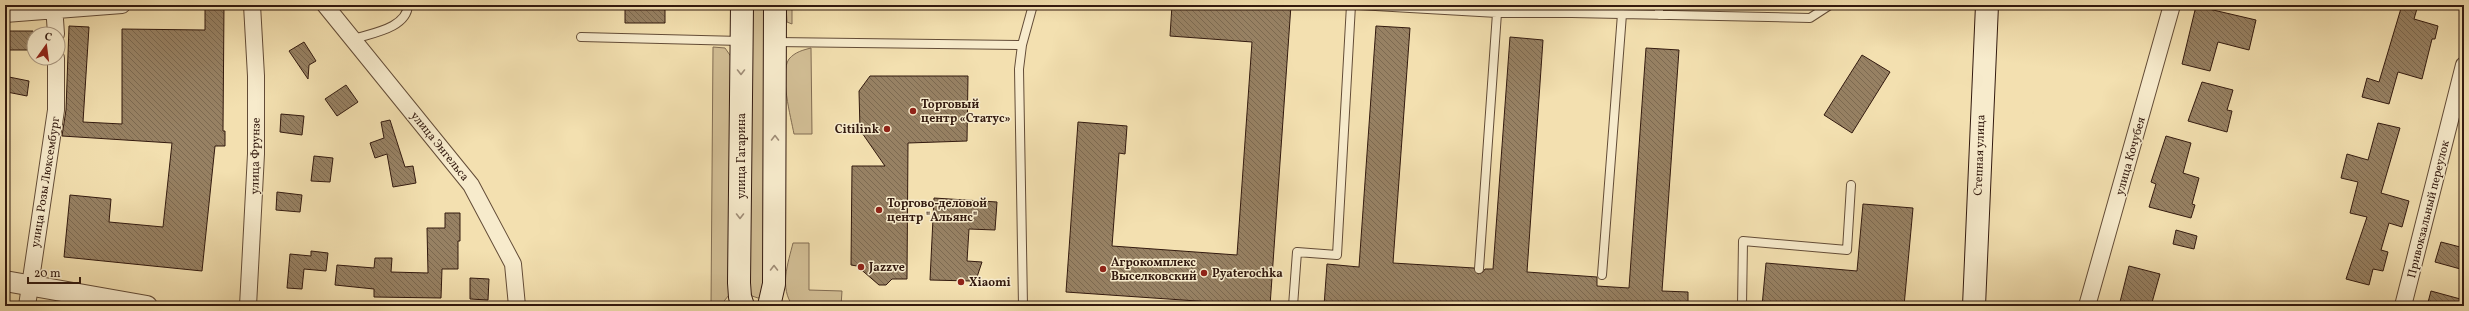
<svg xmlns="http://www.w3.org/2000/svg" width="2469" height="311" font-family="Vollkorn,serif">
  <style>
    .grass { fill: #d2be95; stroke: #826c52 }
    .building { fill: url(#building-back-hatch); stroke: #331a0f }
    .lines { fill: none; stroke-linecap: round; stroke-linejoin: round }
    .service-casing { stroke: #634c37; stroke-width: 10 }
    .minor-casing { stroke: #634c37; stroke-width: 18 }
    .tertiary-casing { stroke: #634c37; stroke-width: 22 }
    .secondary-casing { stroke: #331a0f; stroke-width: 24 }
    .service { stroke: #f7ebcc; stroke-width: 8 }
    .minor { stroke: #f7ebcc; stroke-width: 16 }
    .tertiary { stroke: #f7ebcc; stroke-width: 20 }
    .secondary { stroke: #f7ebcc; stroke-width: 22 }
    .oneway { stroke: #9f8d77 }
    .poi-dot { fill: #8f2418; stroke: #f7ebcc; stroke-width: 1.5 }
    .labels { text-anchor: middle; stroke-width: 3; stroke-linejoin: round; paint-order: stroke }
    .poi-label { font-size: 12px; font-weight: bold; fill: #331a0f; stroke: #f7ebcc; text-anchor: start }
    .street-label { font-size: 12px; fill: #331a0f; stroke: #f7ebcc }
  </style>
  <defs>
    <pattern id="building-back-hatch" width="6" height="6" patternUnits="userSpaceOnUse"><rect width="6" height="6" fill="#978163"/><path d="M-1 5l2 2M0 0l6 6M5-1l2 2" fill="none" stroke="#7c6950"/></pattern>
  </defs>
  <rect width="100%" height="100%" fill="#f3e0b0"/>
  <filter id="stains"><feTurbulence type="fractalNoise" baseFrequency=".005" numOctaves="4"/><feColorMatrix values="0 0 0 0 .2 0 0 0 0 .09 0 0 0 0 .02 0 0 0 .5 -.17"/></filter>
  <radialGradient id="worn" r=".72"><stop offset=".6" stop-color="#630" stop-opacity="0"/><stop offset="1" stop-color="#630" stop-opacity=".3"/></radialGradient>
  <path class="grass" d="M752 5H767L765 291 762 297 758 298 752 296 750 291Z
    M786 5H792V24L787 22Z
    M713 47 725 48 732 58 729 295 720 306H711Z
    M811 48 812 134H794C791 118 779 73 789 59 795 52 803 50 811 48Z
    M793 243H809V290L842 291 841 306H793C779 288 788 263 793 243Z"/>
  <path class="building" d="M205 5H224L223 131H225V146H215L202 271 64 257 70 195 111 199 109 222 163 227 172 143 62 136 66 110 69 26 89 27 83 122 122 124V29L205 30Z
    M625 5H665V23H625Z
    M1172 5H1291L1270 306 1066 292 1078 122 1127 126 1125 154 1119 153 1112 246 1237 255 1252 42 1170 36Z
    M2402 5H2418L2414 19 2438 26 2435 39H2432L2422 79 2398 72 2389 104 2362 97 2367 78 2379 82Z
    M2196 6 2256 20 2249 50 2218 42 2210 71 2182 64Z
    M1376 26 1410 28 1393 263 1474 268 1478 274 1483 272 1485 269H1493L1510 37 1543 40 1527 272 1597 277V286L1629 288 1646 48 1679 50 1662 291 1688 292V306H1324L1327 264 1359 267Z
    M5 31H33V50H5Z
    M304 42 316 61 309 65 308 79 289 51Z
    M1862 55 1890 72 1852 133 1824 115Z
    M870 76H968L967 141 908 143 907 279H892L886 285H879L857 266 851 265 852 166H885L860 130 859 91Z
    M9 77 29 81 27 96 7 92Z
    M2202 82 2233 90 2227 110 2232 111 2227 132 2188 121Z
    M346 85 358 102 337 116 325 99Z
    M281 114 304 116 302 135 280 132Z
    M390 120 405 167 413 166 416 183 393 187 387 154 375 158 370 143 384 138 381 122Z
    M2378 123 2400 128 2381 193 2409 201 2402 227 2389 223 2381 250 2388 252 2383 271 2373 269 2369 285 2346 279 2367 217 2350 213 2358 182 2341 178 2347 154 2368 160Z
    M2166 136 2191 143 2183 173 2199 178 2192 204 2195 205 2191 218 2149 207 2156 184 2151 182Z
    M314 156 333 158 330 182 311 181Z
    M277 192 302 195 300 212 276 210Z
    M934 198 997 202 995 230 969 229 967 261 982 262 977 277 971 281 930 280Z
    M1863 204 1913 208 1904 306H1762L1766 263 1857 271Z
    M445 213H460V241H458V269H442L441 298 374 297V289L335 285 337 265 374 268 375 258H392L391 272 428 273 427 228H445Z
    M2176 230 2197 236 2194 249 2173 244Z
    M2441 242 2464 248V270L2435 262Z
    M311 251 328 253 326 271 304 269 302 289 287 288 290 254 311 256Z
    M2129 266 2160 274 2151 306H2119Z
    M470 278 489 279 488 300 470 299Z
    M2431 291 2464 300V306H2427Z"/>
  <g class="lines">
    <g class="service-casing">
      <path id="service" d="M1358 5 1497 13 1479 269
        M1565 5 1572 13 1810 18 1830 5
        M1659 5V15
        M1497 13H1572
        M581 37 741 41
        M354 39C372 33 407 28 408 5
        M776 42 1022 45
        M1602 275 1622 14
        M1023 306 1019 69 1022 45 1033 5
        M1293 306 1297 252 1337 255 1351 5
        M1742 306 1743 241 1847 250 1851 185"/>
    </g>
    <g class="minor-casing">
      <path id="minor" d="M54 5 56 34
        M325 5 471 185 513 264 517 306
        M5 14 122 5
        M27 306 56 110V58
        M248 306 256 154V76L252 5
        M2087 306 2172 5
        M2403 306 2464 65"/>
    </g>
    <g class="tertiary-casing">
      <path id="tertiary" d="M5 281 147 306"/>
    </g>
    <g class="secondary-casing">
      <path id="secondary" d="M742 5 739 283 740 297 743 306
        M769 306 774 284 775 5
        M1974 306 1987 5"/>
    </g>
    <use href="#service" class="service"/>
    <use href="#minor" class="minor"/>
    <use href="#tertiary" class="tertiary"/>
    <use href="#secondary" class="secondary"/>
  </g>
  <defs><path id="oneway-chevron" d="M-2-3.5L2.5 0L-2 3.5" fill="none" stroke-width="1.6" stroke-linecap="round" stroke-linejoin="round"/></defs>
  <g class="oneway">
    <use href="#oneway-chevron" transform="translate(741 72) rotate(90)"/>
    <use href="#oneway-chevron" transform="translate(775 138) rotate(-90)"/>
    <use href="#oneway-chevron" transform="translate(740 216) rotate(90)"/>
    <use href="#oneway-chevron" transform="translate(774 268) rotate(-90)"/>
  </g>
  <g class="poi-dot">
    <circle cx="913" cy="111" r="4"/>
    <circle cx="887" cy="129" r="4"/>
    <circle cx="879" cy="210" r="4"/>
    <circle cx="861" cy="267" r="4"/>
    <circle cx="1103" cy="269" r="4"/>
    <circle cx="1204" cy="273" r="4"/>
    <circle cx="961" cy="282" r="4"/>
  </g>
  <g class="labels">
    <g class="poi-label">
      <text x="921" y="108">Торговый<tspan x="921" dy="14">центр «Статус»</tspan></text>
      <text x="879" y="133" text-anchor="end">Citilink</text>
      <text x="887" y="207">Торгово-деловой<tspan x="887" dy="14">центр "Альянс"</tspan></text>
      <text x="1111" y="266">Агрокомплекс<tspan x="1111" dy="14">Выселковский</tspan></text>
      <text x="869" y="271">Jazzve</text>
      <text x="1212" y="277">Pyaterochka</text>
      <text x="969" y="286">Xiaomi</text>
    </g>
    <g class="street-label">
      <text transform="translate(440 146) rotate(51)" y="4">улица Энгельса</text>
      <text transform="translate(1979 155) rotate(-88)" y="4">Степная улица</text>
      <text transform="translate(255 156) rotate(-89)" y="4">улица Фрунзе</text>
      <text transform="translate(741 156) rotate(-90)" y="4">улица Гагарина</text>
      <text transform="translate(2130 156) rotate(-74)" y="4">улица Кочубея</text>
      <text transform="translate(45 182) rotate(-81)" y="4">улица Розы Люксембург</text>
      <text transform="translate(2428 209) rotate(-76)" y="4">Привокзальный переулок</text>
    </g>
  </g>
  <rect width="2469" height="311" fill="none" stroke="#f3e0b0" stroke-width="20"/>
  <rect x="6" y="6" width="2457" height="299" fill="none" stroke="#331a0f" stroke-width="2"/>
  <rect x="10" y="10" width="2449" height="291" fill="none" stroke="#331a0f"/>
  <g transform="translate(46 46) rotate(14)"><circle r="19" fill="#f7ebcc" stroke="#a99780"/>
  <path d="M0-3L7 15L0 10L-7 15Z" fill="#8f2418"/>
  <text y="-6" font-size="11" font-weight="bold" text-anchor="middle" fill="#331a0f">С</text>
  </g>
  <path d="M28 277v6h52v-6" fill="none" stroke="#331a0f" stroke-width="2"/>
  <text x="34" y="277" font-size="12" fill="#331a0f" stroke="#f7ebcc" stroke-width="3" paint-order="stroke">20 m</text>
  <rect width="100%" height="100%" filter="url(#stains)"/>
  <rect width="100%" height="100%" fill="url(#worn)"/>
</svg>
